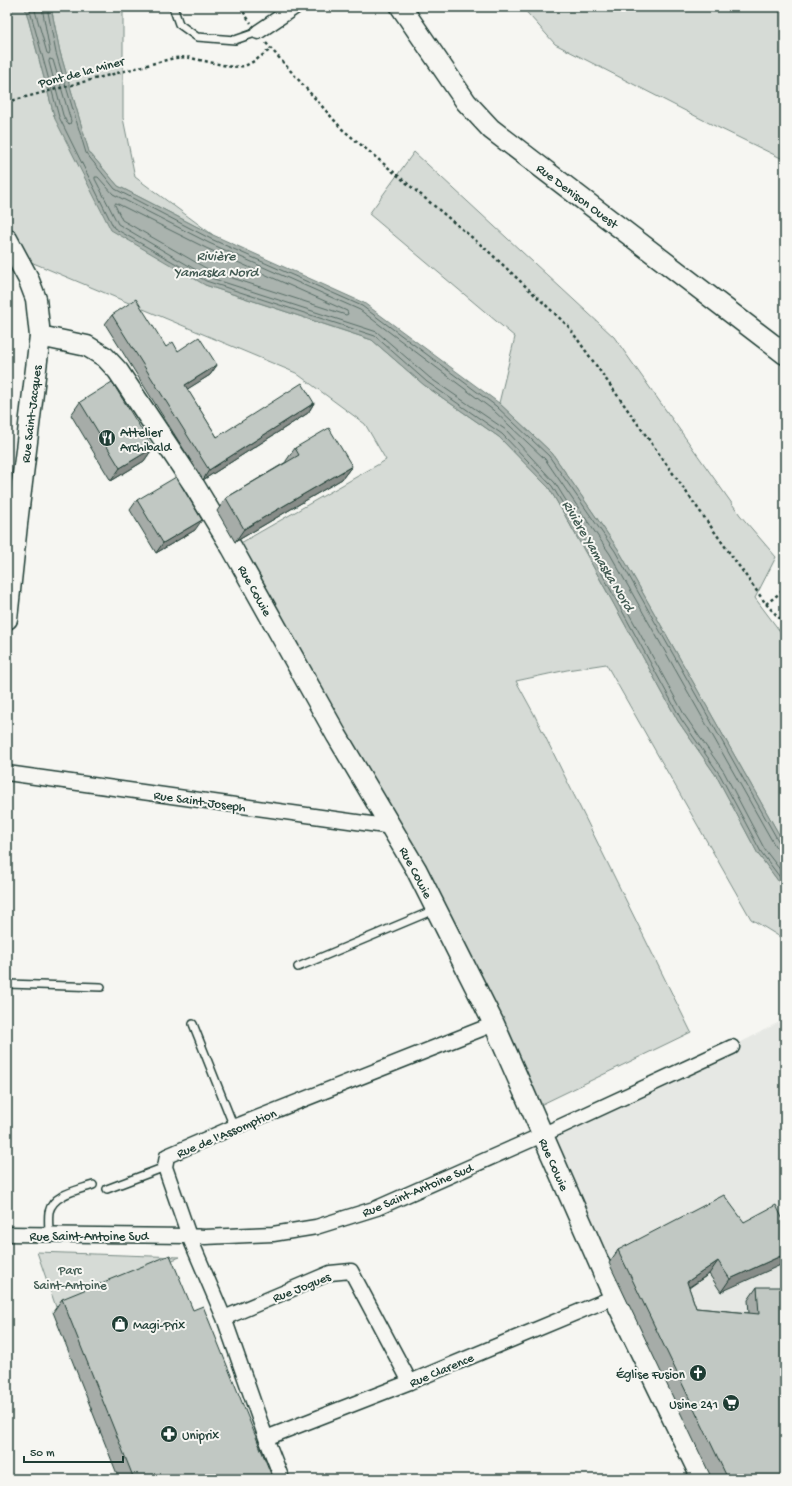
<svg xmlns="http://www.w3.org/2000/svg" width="792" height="1486" font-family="'Gochi Hand',sans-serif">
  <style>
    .built { fill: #e6e8e4 }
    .green { fill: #d6dbd6; stroke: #7a8c85 }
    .water { fill: #aab3ae; stroke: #72847d }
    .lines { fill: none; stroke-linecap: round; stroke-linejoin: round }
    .shore { stroke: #576c65; stroke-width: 1 }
    .lane-casing { stroke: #1f3d34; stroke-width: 10 }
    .street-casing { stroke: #1f3d34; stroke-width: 17 }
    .secondary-casing { stroke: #1f3d34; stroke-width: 23 }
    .path { stroke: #1f3d34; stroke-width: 2.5; stroke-dasharray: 3 3; stroke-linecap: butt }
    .lane { stroke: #f6f6f2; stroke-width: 7 }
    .street { stroke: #f6f6f2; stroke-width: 14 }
    .secondary { stroke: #f6f6f2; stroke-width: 20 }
    .wall { fill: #a6aca8; stroke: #1f3d34 }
    .shaded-wall { fill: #878c88; stroke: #1f3d34 }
    .building { fill: #c1c8c3; stroke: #1f3d34 }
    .labels { text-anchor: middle; stroke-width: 4; stroke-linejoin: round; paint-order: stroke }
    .street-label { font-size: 13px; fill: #1f3d34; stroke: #f6f6f2 }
    .poi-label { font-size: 13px; fill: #1f3d34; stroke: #f6f6f2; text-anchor: start }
    .park-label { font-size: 13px; fill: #445d54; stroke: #f6f6f2 }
    .water-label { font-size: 14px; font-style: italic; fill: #425a52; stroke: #f6f6f2 }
  </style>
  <rect width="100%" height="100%" fill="#f6f6f2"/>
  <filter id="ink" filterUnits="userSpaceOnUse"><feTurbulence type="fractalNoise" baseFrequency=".025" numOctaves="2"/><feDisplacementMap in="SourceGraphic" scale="8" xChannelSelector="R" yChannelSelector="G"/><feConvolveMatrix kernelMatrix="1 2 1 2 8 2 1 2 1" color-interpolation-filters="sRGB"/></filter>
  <g filter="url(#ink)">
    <path class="built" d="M785 1019V1479H702L542 1135 732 1047Z"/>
    <path class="green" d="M7 7H25L55 119 205 285 372 340 424 385 499 437 549 488 567 519 678 721 717 777 758 854 785 890V940L751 919 606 664 567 670 516 681 534 714 691 1032 532 1109 494 1024 232 548 386 460 365 424 296 373 19 257 7 236Z
      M51 7H123V118L135 177 213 235 118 186 89 152 60 52Z
      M522 7H785V160L711 124 555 44Z
      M414 152 614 337 740 515 776 557 755 598 785 638V845L618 549 552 453 499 403 515 337 369 214Z
      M37 1252 180 1257 56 1307Z"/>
    <path class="water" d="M25 7H51L60 52 89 152 118 186 213 235 364 303 499 403 552 453 618 549 785 845V890L758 854 717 777 678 721 567 519 549 488 499 437 424 385 372 340 205 285 111 230 55 119Z"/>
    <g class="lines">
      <path class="shore" d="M29 7 59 117 114 228 206 281 375 336 427 382 502 434 552 486 571 517 681 719 720 775 761 852 785 884
        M34 7 47 53 49 54 50 52 42 7
        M47 7 56 53 86 153 115 189 211 239 362 306 496 406 549 456 615 551 780 844 785 846
        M50 59 53 60 71 121 70 124 67 123 63 115 49 62Z
        M116 203 206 248 347 311 348 314 346 315 211 271 122 220 115 205Z
        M785 852 779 850 775 846 610 554 545 459 493 410 360 310 209 243 113 194 98 177H95V179L118 224 208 277 377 332 430 378 506 430 555 483 575 515 685 716 724 772 765 850 785 876"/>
      <g class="lane-casing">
        <path id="lane" d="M173 7 179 24 197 37 235 40 258 32
          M298 967 434 910
          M7 984 101 987
          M193 1024 234 1127
          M107 1189 165 1167
          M49 1235C49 1228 48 1219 49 1212 53 1194 79 1190 93 1185"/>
      </g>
      <g class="street-casing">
        <path id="street" d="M258 32 295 7
          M7 773 392 827
          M7 1234 189 1236 205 1237 273 1234 316 1227 377 1208 542 1135 732 1047
          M224 1318 330 1273 351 1271 410 1382
          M266 1438 410 1382 614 1297
          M282 1479 266 1438 224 1318 189 1236 165 1167 167 1156 234 1127 494 1024"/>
      </g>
      <g class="secondary-casing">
        <path id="secondary" d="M401 7 466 102 491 129 785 354
          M7 239 28 278 36 299 40 336 18 515 7 619
          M40 336 87 346 105 357 118 371 194 485 232 548 337 736 416 869 494 1024 614 1297 702 1479"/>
      </g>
      <path class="path" d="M240 7 251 23
        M266 43 342 129 487 250 568 326 766 604 785 624
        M7 102 174 58 186 57 232 67 245 66 256 60 271 49
        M766 604 785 589"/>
      <use href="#lane" class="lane"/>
      <use href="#street" class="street"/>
      <use href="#secondary" class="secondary"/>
    </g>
    <path class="wall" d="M112 315 166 347 178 351 217 365 210 375 187 389 217 437 314 403 308 413 203 480 105 324Z
      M80 402 153 448 144 461 111 481 71 415Z
      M295 448 352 466 342 479 235 542 217 511 226 498 286 462V461Z
      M137 500 195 530 156 553 130 510Z
      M744 1222 785 1224 721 1292 709 1274 689 1288 696 1308 749 1313 748 1300 757 1287 785 1479H712L609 1263 618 1250Z
      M62 1299 273 1479H119L53 1312Z"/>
    <path class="shaded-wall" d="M217 365 210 375 178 395 185 385Z
      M314 403 308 413 203 480 209 470Z
      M153 448 144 461 111 481 120 468Z
      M352 466 342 479 235 542 244 529Z
      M202 520 195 530 156 553 163 543Z
      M785 1254V1263L721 1292 730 1279Z
      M718 1261 709 1274 677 1295 687 1282Z"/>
    <path class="building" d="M136 299 166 347 173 342 178 351 199 337 217 365 185 385 217 437 302 383 314 403 209 470 112 315Z
      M112 382 153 448 120 468 80 402Z
      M329 428 352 466 244 529 226 498 299 455 295 448Z
      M176 477 202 520 163 543 137 500Z
      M724 1195 744 1222 776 1205 785 1224V1254L730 1279 718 1261 687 1282 696 1308 759 1314 757 1287H785V1479H728L618 1250Z
      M170 1255 193 1310 203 1306 273 1479H134L62 1299Z"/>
  </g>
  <defs>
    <g id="restaurant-disc" transform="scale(0.9)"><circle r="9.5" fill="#1f3d34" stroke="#f6f6f2"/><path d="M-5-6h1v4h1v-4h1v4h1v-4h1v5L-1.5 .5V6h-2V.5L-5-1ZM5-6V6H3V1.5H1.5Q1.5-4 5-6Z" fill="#fff"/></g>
    <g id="shop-disc" transform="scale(0.9)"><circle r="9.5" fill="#1f3d34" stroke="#f6f6f2"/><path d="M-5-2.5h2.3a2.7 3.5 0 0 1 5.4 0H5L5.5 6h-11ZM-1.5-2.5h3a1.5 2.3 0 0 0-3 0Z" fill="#fff"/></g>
    <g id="church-disc" transform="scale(0.9)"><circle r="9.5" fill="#1f3d34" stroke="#f6f6f2"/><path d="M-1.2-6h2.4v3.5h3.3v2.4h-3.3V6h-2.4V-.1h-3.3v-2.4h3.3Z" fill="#fff"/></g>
    <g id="supermarket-disc" transform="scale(0.9)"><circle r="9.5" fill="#1f3d34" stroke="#f6f6f2"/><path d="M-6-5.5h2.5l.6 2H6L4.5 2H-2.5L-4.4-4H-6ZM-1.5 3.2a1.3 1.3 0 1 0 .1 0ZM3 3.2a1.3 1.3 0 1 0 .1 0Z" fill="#fff"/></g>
    <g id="pharmacy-disc" transform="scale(0.9)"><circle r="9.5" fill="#1f3d34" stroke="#f6f6f2"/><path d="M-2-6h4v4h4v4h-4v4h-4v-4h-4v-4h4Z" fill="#fff"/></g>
  </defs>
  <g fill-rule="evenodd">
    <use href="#restaurant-disc" x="107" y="438"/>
    <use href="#shop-disc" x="120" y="1324"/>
    <use href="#church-disc" x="698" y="1373"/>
    <use href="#supermarket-disc" x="731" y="1403"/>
    <use href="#pharmacy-disc" x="169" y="1434"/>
  </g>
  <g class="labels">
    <g class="street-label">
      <text transform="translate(81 71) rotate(-15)" y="5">Pont de la Miner</text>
      <text transform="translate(578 195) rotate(37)" y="5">Rue Denison Ouest</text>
      <text transform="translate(30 414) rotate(-83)" y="5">Rue Saint-Jacques</text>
      <text transform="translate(256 590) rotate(61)" y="5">Rue Cowie</text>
      <text transform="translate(200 800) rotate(8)" y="5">Rue Saint-Joseph</text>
      <text transform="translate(417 872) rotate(62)" y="5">Rue Cowie</text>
      <text transform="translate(226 1132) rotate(-23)" y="5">Rue de l'Assomption</text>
      <text transform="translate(555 1164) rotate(66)" y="5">Rue Cowie</text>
      <text transform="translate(417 1189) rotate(-23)" y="5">Rue Saint-Antoine Sud</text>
      <text x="89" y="1240">Rue Saint-Antoine Sud</text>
      <text transform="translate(301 1286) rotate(-22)" y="5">Rue Jogues</text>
      <text transform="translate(441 1369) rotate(-23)" y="5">Rue Clarence</text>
    </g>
    <g class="poi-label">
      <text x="120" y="436">Attelier<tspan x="120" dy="15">Archibald</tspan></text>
      <text x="133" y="1329">Magi-Prix</text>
      <text x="685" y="1378" text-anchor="end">Église Fusion</text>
      <text x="718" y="1408" text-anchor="end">Usine 241</text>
      <text x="182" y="1439">Uniprix</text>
    </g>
    <g class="park-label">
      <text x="70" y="1274">Parc<tspan x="70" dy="15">Saint-Antoine</tspan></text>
    </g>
    <g class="water-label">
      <text x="216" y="260">Rivière<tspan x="216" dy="16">Yamaska Nord</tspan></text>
      <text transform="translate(599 555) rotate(59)" y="5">Rivière Yamaska Nord</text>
    </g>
  </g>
  <rect width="792" height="1486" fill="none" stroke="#f6f6f2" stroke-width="24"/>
  <rect x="12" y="12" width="768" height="1462" fill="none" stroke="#1f3d34" stroke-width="1.5" filter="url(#ink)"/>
  <path d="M24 1456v6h99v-6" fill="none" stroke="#1f3d34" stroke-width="2"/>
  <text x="30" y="1456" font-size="12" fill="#1f3d34" stroke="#f6f6f2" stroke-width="3" paint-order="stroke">50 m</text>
</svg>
